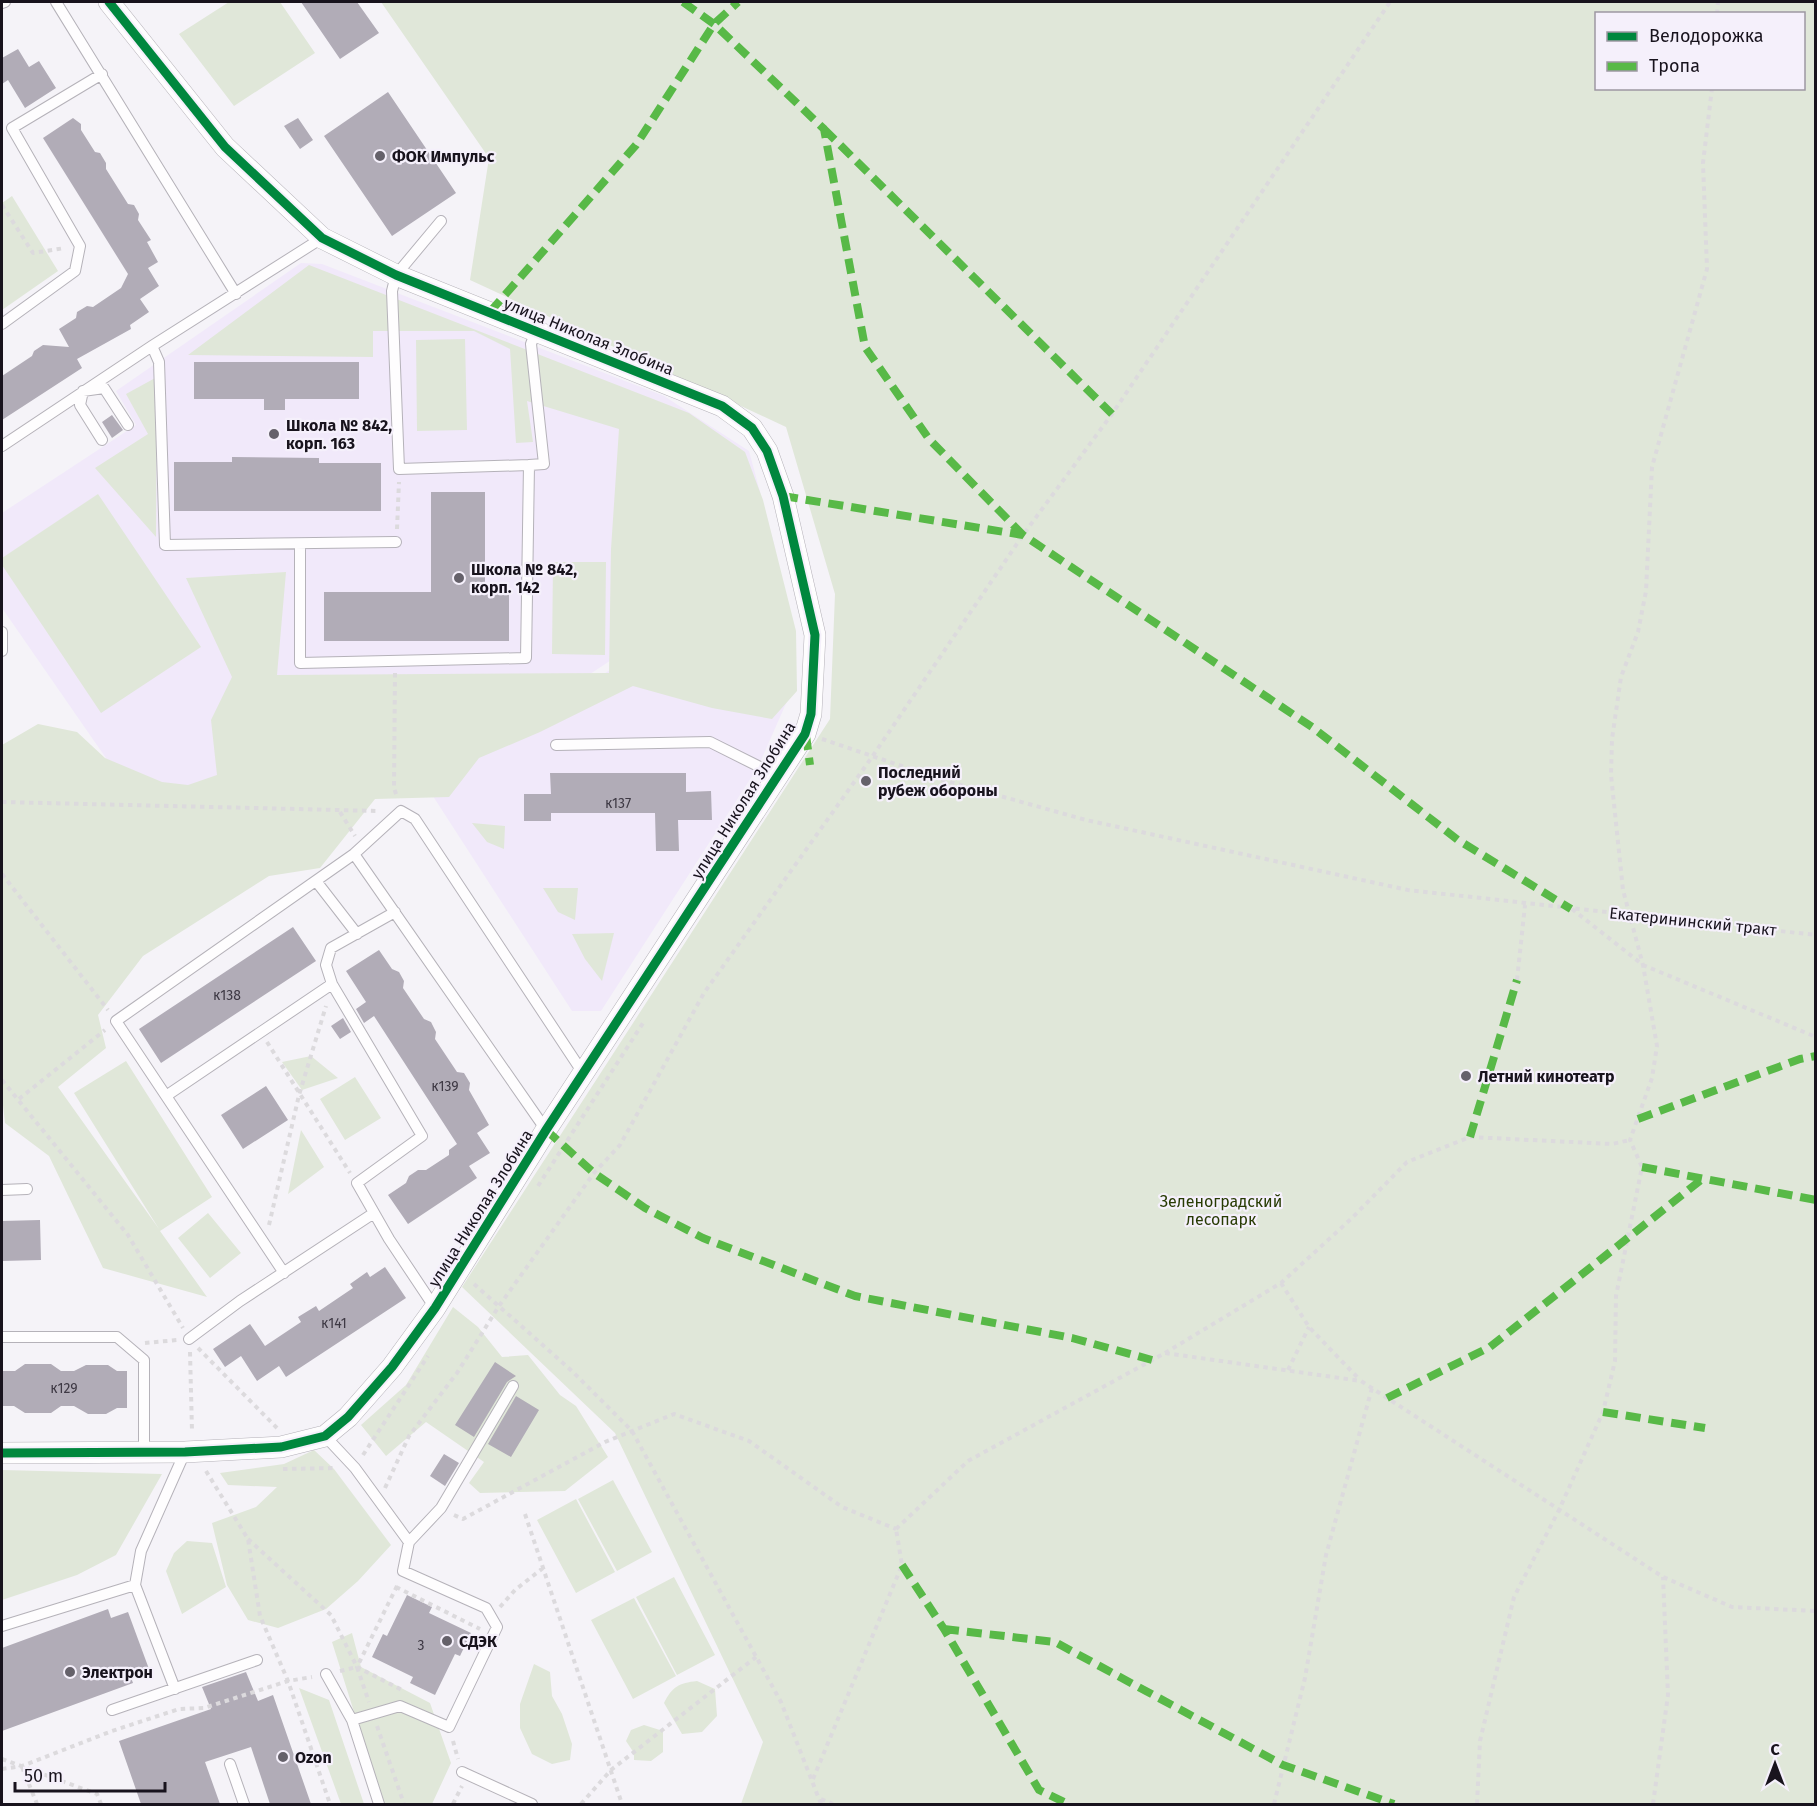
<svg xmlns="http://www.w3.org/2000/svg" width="1817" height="1806" font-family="'Fira Sans',sans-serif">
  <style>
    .built { fill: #f1e9fa }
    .green { fill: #e0e7d9; fill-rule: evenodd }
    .building { fill: #b1acb7 }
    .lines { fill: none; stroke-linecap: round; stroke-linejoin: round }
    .service-casing { stroke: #b5b2b9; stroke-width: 12 }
    .minor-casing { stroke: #b5b2b9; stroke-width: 22 }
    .path { stroke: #dcdadd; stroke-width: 4; stroke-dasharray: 4.5 4.5; stroke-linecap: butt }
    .service { stroke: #fefdfe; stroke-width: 10 }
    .minor { stroke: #fefdfe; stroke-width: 21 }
    .quiet { stroke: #58b947; stroke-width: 8; stroke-dasharray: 15 8; stroke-linecap: butt }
    .cycleway-casing { stroke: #f5f0fb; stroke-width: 13 }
    .cycleway { stroke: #00873e; stroke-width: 9 }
    .poi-dot { fill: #65616a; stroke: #f5f0fb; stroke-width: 2 }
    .labels { text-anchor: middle; stroke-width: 4.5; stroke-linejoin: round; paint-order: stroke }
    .number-label { font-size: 14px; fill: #3e3944 }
    .poi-label { font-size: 16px; font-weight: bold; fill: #18131d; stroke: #f5f0fb; text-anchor: start }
    .street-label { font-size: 16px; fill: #18131d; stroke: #f5f0fb }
    .park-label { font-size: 16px; fill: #283b04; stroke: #f5f0fb }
  </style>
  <rect width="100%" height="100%" fill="#f5f3f8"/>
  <path class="built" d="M301 263 322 264 664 396 749 451 776 551 419 787H126L2 608V513L136 425 116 391Z
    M774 561 788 699 758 767 601 1011H572L429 790Z"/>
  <path class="green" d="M229 2H280L315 53 234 106 179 34Z
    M381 2H1815V1804H741L763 1742 615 1433 462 1287 830 719 835 594 786 427 470 280 489 158ZM1596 14H1804V88H1596Z
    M12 196 58 271 2 310V203Z
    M309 265 689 413 745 452 763 500 796 631 797 691 772 719 712 708 633 686 540 732 479 758 449 797 375 799 320 868 269 876 143 956 98 1015 106 1048 58 1087 159 1229 74 1093 126 1061 212 1197 160 1231 207 1297 103 1268 49 1156 5 1123 2 1096V745L38 724 77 732 105 758 162 782 188 785 217 775 211 720 232 677 186 578 286 572 277 675 609 673 611 549 619 429 527 401 533 442 516 443 510 349 474 331H373V357L188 355Z
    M465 339 467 430 417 431 416 340Z
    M157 377 156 537 95 468 148 434 126 394Z
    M98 494 201 647 101 713 2 565V558Z
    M553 562H606L605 655 552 654Z
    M472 823 505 826 504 849 487 842Z
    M543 888H578L575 920 558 912Z
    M614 933 602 981 585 959 572 934Z
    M311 1056 338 1078 302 1090 282 1062Z
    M355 1077 381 1118 345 1140 320 1099Z
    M301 1130 324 1167 288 1194Z
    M208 1213 241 1253 210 1278 178 1238Z
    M453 1307 478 1327 502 1357 528 1355 560 1395 576 1406 608 1457 565 1491 480 1493 469 1483 484 1462 426 1422 386 1456 361 1425 406 1385Z
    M314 1450 334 1469 391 1545 358 1581 326 1609 278 1628 248 1620 227 1585 212 1523 256 1507 277 1487 228 1485 220 1473 284 1464Z
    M2 1470 162 1474 116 1555 77 1575 2 1600Z
    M613 1480 652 1552 617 1571 578 1499Z
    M576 1499 615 1572 576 1593 537 1520Z
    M187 1541 212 1543 226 1587 182 1614 166 1571 174 1553Z
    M674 1577 715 1655 677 1675 636 1597Z
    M634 1598 676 1676 633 1699 591 1620Z
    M352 1633 361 1667 430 1703 451 1763 432 1804H383L332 1642Z
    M534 1664 550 1672 552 1696 562 1714 572 1744 570 1760 552 1764 532 1754 520 1728V1704Z
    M697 1681 715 1689 717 1716 702 1732 682 1734 664 1703C672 1687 679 1683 697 1681Z
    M299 1688 329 1700 364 1804H341Z
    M644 1725 663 1731V1752L651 1761 634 1760V1753L626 1741 631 1730Z"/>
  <path class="building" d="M301 2H357L379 33 340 59Z
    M18 49 29 67 39 61 56 88 25 108 8 80 2 84V58Z
    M388 92 456 193 392 236 324 136Z
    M73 118 81 124V130L95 152 100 153 106 163V169L128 204 134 205 139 214 138 220 151 240 147 242 158 262 148 268 159 286 140 299 149 312 130 325 131 329 77 359 82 368 2 420V376L32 356 34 351 43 345 69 347 59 329 76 318 77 312 87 306 93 307 121 288 128 274 43 138Z
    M298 118 313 140 300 149 284 126Z
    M194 362H359V399H285V410H264V399H194Z
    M112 415 123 430 112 438 102 422Z
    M232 457 319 458V463H381V511H174V462H232Z
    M431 492H485V592H509V641H324V592H431Z
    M550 773H686V792L711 791 712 820H678L679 851H656L655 813H551V821H524V794H551Z
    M293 927 316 961 161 1063 139 1029Z
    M379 950 392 969 399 972 404 981 403 988 424 1019 431 1022 436 1032 435 1039 457 1072 464 1073 470 1083 469 1090 489 1125 477 1133 490 1153 469 1166 477 1178 408 1224 388 1195 406 1183 409 1176 418 1170H426L449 1155V1150L457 1144 374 1016 364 1023 356 1009 366 1002 346 971Z
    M343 1018 351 1032 340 1039 331 1026Z
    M266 1086 288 1120 243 1149 221 1115Z
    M40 1220 41 1260 2 1261V1221Z
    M385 1267 406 1298 286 1377 279 1366 257 1381 241 1356 225 1367 213 1349 250 1324 265 1346 301 1322 298 1317 316 1306 319 1311 353 1288 350 1284 367 1272 370 1277Z
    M495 1362 516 1376 507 1382 474 1437 455 1425Z
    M25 1364H51L61 1371H74L86 1365H108L117 1371H127V1408H117L106 1414H88L74 1406H61L51 1413H25L14 1406H2V1371H15Z
    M516 1396 539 1410 511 1457 488 1444Z
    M444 1454 459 1463 445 1486 430 1476Z
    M407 1595 432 1607 429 1613 471 1633 460 1656 455 1654 435 1695 410 1683 413 1677 372 1657 383 1634 387 1636Z
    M108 1609 111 1618 128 1612 149 1669 130 1675 133 1683 2 1731V1648Z
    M246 1672 258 1701 273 1695 311 1804H270L251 1747 205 1762 220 1804H141L119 1741 211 1709 202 1687Z"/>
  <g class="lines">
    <g class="service-casing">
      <path id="service" d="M56 2 236 294
        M2 3 5 2
        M2 324 75 271 80 246 12 128 102 74
        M152 346 159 362 165 545 396 542
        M102 440 80 405 83 391 104 388 128 425
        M2 446 152 346 322 238
        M529 465 544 464 531 344 536 331
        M300 544V663L526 658 529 465 399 469 392 291 396 275 441 221
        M2 632V651
        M556 745 710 742 778 776
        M354 854 546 1130
        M316 881 357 934
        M395 912 331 948 326 965 332 984 422 1136 357 1183 389 1239 435 1308
        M166 1096 332 984
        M2 1190 27 1189
        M284 1273 116 1021 354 854 401 811 415 819 583 1073
        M2 1337H117L144 1360V1452
        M189 1339 240 1301 374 1213
        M325 1436 355 1468 409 1542
        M2 1626 135 1585
        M326 1674 352 1720 379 1804
        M175 1689 135 1585 141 1551 185 1452
        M112 1710 257 1660
        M352 1720 400 1706 449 1727 497 1627 486 1608 403 1571 409 1542 441 1508 513 1386
        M230 1764 244 1804
        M462 1772 532 1804"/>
    </g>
    <g class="minor-casing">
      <path id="minor" d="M2 1453 185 1452 281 1447 325 1436 348 1417 392 1367 435 1308 546 1130 805 734 811 714 815 635 783 496 767 451 752 428 722 406 396 275 322 238 225 147 109 2"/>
    </g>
    <path class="path" d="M1717 14 1718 2
      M2 205 33 253 65 248
      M397 529 399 482
      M395 673 394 788 397 797
      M822 739 943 780 1086 820 1408 890 1816 935
      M2 802 379 811
      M340 812 355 836
      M2 874 108 1010
      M1572 909 1643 965 1816 1037
      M1517 980 1525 905
      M267 1042 350 1173
      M2 1080 128 1235 183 1328
      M19 1099 105 1030
      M538 1186 643 1023
      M269 1225 299 1095 326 1006
      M1281 1283 1309 1327 1359 1379
      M474 1284 572 1371 632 1431 781 1702 821 1804
      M145 1343 177 1340
      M198 1348 277 1428
      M190 1352 192 1431
      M1165 1353 1281 1283 1351 1219 1407 1162 1470 1137 1612 1144 1630 1140
      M1288 1370 1309 1327
      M363 1455 428 1356
      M283 1469 336 1468
      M206 1471 248 1539 260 1616 288 1681 312 1677
      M385 1488 409 1436 457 1373 499 1306 594 1173 620 1145 704 993 872 757 1023 535 1112 414 1390 2
      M525 1514 622 1804
      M454 1515 463 1519 605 1442 674 1414 749 1441 842 1507 896 1529
      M896 1529 968 1461 1165 1353 1361 1381 1663 1577 1732 1607 1816 1611
      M248 1539 331 1615 357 1667 369 1702
      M397 1586 357 1667 404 1691
      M396 1587 480 1629
      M500 1607 515 1590 543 1568
      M340 1671 357 1667
      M377 1726 404 1804
      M453 1741 458 1759
      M2 1759 97 1794 101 1804
      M22 1767 37 1804
      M2 1769 22 1766 112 1731 179 1709 204 1708 288 1681 330 1804
      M813 1779 902 1565 896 1529
      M821 1799 833 1804
      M453 1804 462 1786
      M581 1804 611 1770 756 1657
      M1274 1804 1305 1678 1326 1555 1372 1388
      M1477 1804 1480 1741 1514 1597 1559 1510 1603 1412 1615 1361 1616 1296 1642 1167 1630 1140 1652 1078 1657 1046 1643 965 1623 890 1611 775 1612 739 1621 677 1638 632 1646 591 1652 467 1707 269 1703 163 1712 88
      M1653 1804 1668 1695 1663 1577"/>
    <use href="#service" class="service"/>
    <use href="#minor" class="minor"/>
    <path class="quiet" d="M683 2 714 24 824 129 865 347 929 439 1023 535
      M824 129 1112 414
      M490 312 636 145 714 24 738 2
      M783 496 1023 535 1312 727 1458 840 1571 909
      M806 735 810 765
      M1638 1119 1800 1059 1816 1056
      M546 1130 594 1173 645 1208 703 1238 855 1296 1072 1338 1152 1360
      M1470 1137 1517 980
      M1642 1167 1816 1200
      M1387 1398 1490 1347 1701 1180
      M1603 1412 1705 1428
      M902 1565 944 1629 1039 1790 1068 1804
      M944 1629 1055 1642 1283 1765 1394 1804"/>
    <g class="cycleway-casing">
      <path id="cycleway" d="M2 1453 185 1452 281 1447 325 1436 348 1417 392 1367 435 1308 546 1130 805 734 811 714 815 635 783 496 767 451 752 428 722 406 396 275 322 238 225 147 109 2"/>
    </g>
    <use href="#cycleway" class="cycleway"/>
  </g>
  <g class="poi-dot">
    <circle cx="380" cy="156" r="6"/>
    <circle cx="274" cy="434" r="6"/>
    <circle cx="459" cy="578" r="6"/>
    <circle cx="866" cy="781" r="6"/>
    <circle cx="1466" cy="1076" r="6"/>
    <circle cx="447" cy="1641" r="6"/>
    <circle cx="70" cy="1672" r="6"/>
    <circle cx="283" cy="1757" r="6"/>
  </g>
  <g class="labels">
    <g class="number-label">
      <text x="618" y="808">к137</text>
      <text x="227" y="1000">к138</text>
      <text x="445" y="1091">к139</text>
      <text x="334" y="1328">к141</text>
      <text x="64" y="1393">к129</text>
      <text x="421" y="1650">3</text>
    </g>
    <g class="poi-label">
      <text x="392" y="162">ФОК Импульс</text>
      <text x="286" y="431">Школа № 842,<tspan x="286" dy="18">корп. 163</tspan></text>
      <text x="471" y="575">Школа № 842,<tspan x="471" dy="18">корп. 142</tspan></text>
      <text x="878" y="778">Последний<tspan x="878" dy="18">рубеж обороны</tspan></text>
      <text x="1478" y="1082">Летний кинотеатр</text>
      <text x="459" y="1647">СДЭК</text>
      <text x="82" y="1678">Электрон</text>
      <text x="295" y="1763">Ozon</text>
    </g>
    <g class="street-label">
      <text transform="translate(589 336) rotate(22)" y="6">улица Николая Злобина</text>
      <text transform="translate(743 800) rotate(-58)" y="6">улица Николая Злобина</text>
      <text transform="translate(1693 921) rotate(6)" y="6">Екатерининский тракт</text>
      <text transform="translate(480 1208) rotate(-58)" y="6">улица Николая Злобина</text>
    </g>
    <g class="park-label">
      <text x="1221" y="1207">Зеленоградский<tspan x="1221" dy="18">лесопарк</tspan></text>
    </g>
  </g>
  <rect width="1817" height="1806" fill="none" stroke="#18131d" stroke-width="6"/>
  <rect x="1595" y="12" width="210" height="78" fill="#f5f0fb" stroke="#9d98a2" stroke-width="1.5"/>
  <rect x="1607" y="32" width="30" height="9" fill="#00873e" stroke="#9d98a2" stroke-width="1.5"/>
  <text x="1649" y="42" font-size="18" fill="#18131d">Велодорожка</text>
  <rect x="1607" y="62" width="30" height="9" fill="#58b947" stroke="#9d98a2" stroke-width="1.5"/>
  <text x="1649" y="72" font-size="18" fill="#18131d">Тропа</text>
  <g transform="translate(1775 1764)" stroke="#f5f0fb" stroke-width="4.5" paint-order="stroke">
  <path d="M0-4.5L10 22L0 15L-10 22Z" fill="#18131d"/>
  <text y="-9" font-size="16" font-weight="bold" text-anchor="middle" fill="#18131d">С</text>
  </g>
  <path d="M15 1782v9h150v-9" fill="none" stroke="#18131d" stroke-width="3"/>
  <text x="24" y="1782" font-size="18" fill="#18131d" stroke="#f5f0fb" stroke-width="4.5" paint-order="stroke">50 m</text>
</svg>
